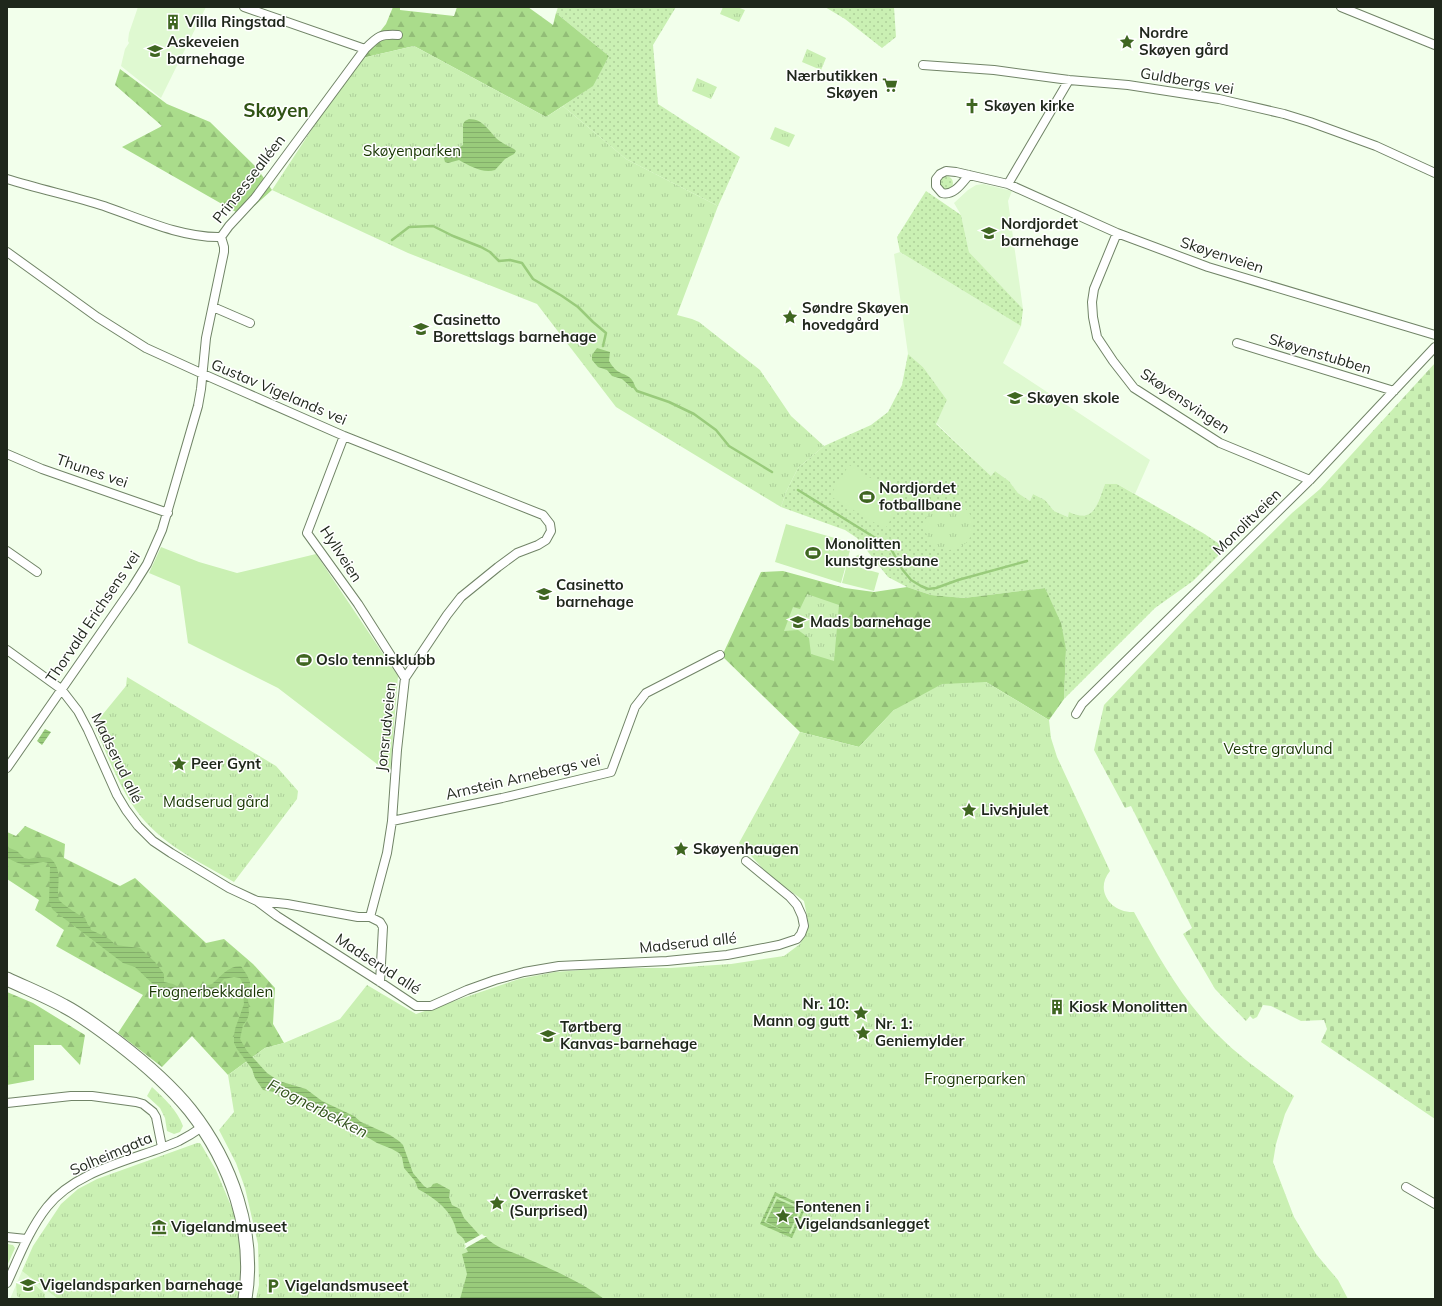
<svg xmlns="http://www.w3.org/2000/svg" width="1442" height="1306" font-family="Mulish,sans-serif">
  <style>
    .built { fill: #dff9d1 }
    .grass { fill: url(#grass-dots) }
    .forest { fill: url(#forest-firs) }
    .cemetery { fill: url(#cemetery-stones) }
    .park { fill: url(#park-tufts) }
    .pitch { fill: #caf0b3 }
    .water { fill: url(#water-rules); fill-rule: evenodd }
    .pier { fill: #f2ffeb }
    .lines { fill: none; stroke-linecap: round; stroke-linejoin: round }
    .stream { stroke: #99cb7b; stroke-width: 2.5 }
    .street-casing { stroke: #718467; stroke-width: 10 }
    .primary-casing { stroke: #718467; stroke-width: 15 }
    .street { stroke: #fff; stroke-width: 8 }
    .primary { stroke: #fff; stroke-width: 13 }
    .labels { text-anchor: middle; stroke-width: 3; stroke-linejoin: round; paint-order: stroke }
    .poi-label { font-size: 15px; font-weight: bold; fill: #1f271b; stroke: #fff; text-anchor: start }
    .street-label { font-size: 15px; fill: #1f271b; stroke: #fff }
    .park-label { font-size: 15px; fill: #173500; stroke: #fff }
    .water-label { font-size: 16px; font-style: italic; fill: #33531d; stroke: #fff }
    .district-label { font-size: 19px; font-weight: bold; fill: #305314; stroke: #fff }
  </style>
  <defs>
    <pattern id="grass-dots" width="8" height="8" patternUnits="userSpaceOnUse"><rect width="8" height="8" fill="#caf0b3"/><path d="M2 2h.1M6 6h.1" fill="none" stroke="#adce99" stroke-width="1.8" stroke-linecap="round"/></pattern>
    <pattern id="forest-firs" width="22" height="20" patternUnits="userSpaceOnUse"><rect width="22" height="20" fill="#aadc8b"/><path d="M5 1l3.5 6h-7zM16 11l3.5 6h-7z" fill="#92bd77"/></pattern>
    <pattern id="cemetery-stones" width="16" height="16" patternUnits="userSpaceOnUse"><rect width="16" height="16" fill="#caf0b3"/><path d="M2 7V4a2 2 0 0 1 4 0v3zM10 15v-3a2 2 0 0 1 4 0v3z" fill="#adce99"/></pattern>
    <pattern id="park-tufts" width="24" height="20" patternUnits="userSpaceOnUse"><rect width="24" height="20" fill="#caf0b3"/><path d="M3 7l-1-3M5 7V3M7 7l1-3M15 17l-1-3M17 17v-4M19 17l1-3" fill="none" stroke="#adce99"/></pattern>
    <pattern id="water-rules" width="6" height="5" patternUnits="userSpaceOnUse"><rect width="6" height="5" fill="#99cb7b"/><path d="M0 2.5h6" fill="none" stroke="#83ae6a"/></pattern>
  </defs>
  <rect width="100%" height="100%" fill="#f2ffeb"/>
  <path class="built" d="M138 7H206L161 98 121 66 125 49 129 43 128 41 129 33Z
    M983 184 1012 191 1008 201 1023 309 969 252 961 215 954 203 968 190 976 185Z
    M900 252 1021 326 1003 363 1150 460 1135 494 1117 484H1105L1095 510 1089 515 1068 517 1054 511 1045 500 1033 494 1030 501 1018 493 1009 481 995 471 991 476 936 423 947 400 923 367 908 354 894 254Z
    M22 1271 58 1299H10Z"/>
  <path class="grass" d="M558 7H676L653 45 658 104 740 157 718 206 626 159 563 106 592 86 609 56 556 13Z
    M825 7H894L896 37 882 48 845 19Z
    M939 183a7 7 0 1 1 14 0a7 7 0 1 1-14 0Z
    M926 191 961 215 969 252 1023 309 1021 326 900 252 897 237Z
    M908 354 923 367 947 400 936 424 991 476 995 471 1009 481 1018 493 1030 501 1033 494 1045 500 1054 511 1068 517 1069 512C1095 524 1097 504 1105 484H1117L1203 533 1224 547V550L1193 581 1155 608 1064 699 1066 649 1045 588 964 598 931 595 907 587 888 577 857 538 845 530 781 507 786 492 798 468 824 446 871 425 888 412 902 385Z"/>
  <path class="forest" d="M393 7H400V10L454 16 457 7H528L553 25 556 13 609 56 593 86 546 117 414 46 358 59 386 24Z
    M120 69 167 104 210 122 257 168 272 190 243 216 122 147 162 126 115 85Z
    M783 571 845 588 874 592 907 587 931 595 964 598 1045 588 1061 623 1066 649 1064 699 1049 720 986 682 894 710 859 747 800 732 722 656 761 572Z
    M25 826 65 844 64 858 120 886 135 878 206 943 224 939 253 964 275 988 273 1024 284 1043 265 1048 228 1075 192 1036 162 1067 118 1033 143 995 56 946 64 930 35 910 39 900 7 879V832L16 836Z
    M7 992 33 1003 85 1035 80 1065 61 1045H34V1080L7 1085Z"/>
  <path class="cemetery" d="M1435 363V1119L1321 1042 1327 1029 1324 1020 1301 1021 1271 1006 1263 1005 1257 1017 1253 1019 1250 1016 1246 1021 1215 989 1183 934 1192 928 1131 806 1125 808 1094 750 1104 705 1192 612 1292 513 1320 489Z"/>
  <path class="park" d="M723 7H737L745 10 739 22 720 14Z
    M414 46 546 117 563 106 626 159 718 206 677 315 692 319 699 322 760 370 791 416 824 446 798 468 786 492 781 507 616 407 537 304 408 253 272 190 358 59Z
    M807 49 826 58 821 70 802 62Z
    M697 78 717 87 711 99 692 91Z
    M775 127 795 135 789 147 770 139Z
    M925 526a24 24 0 1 1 48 0a24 24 0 1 1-48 0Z
    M807 594 839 605 834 661 811 654 809 638 798 630 784 631 793 607 800 609Z
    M127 677 276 766 298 791 297 799 234 882C200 862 160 844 136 810 119 787 106 752 94 725L126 686Z
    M986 682 1049 720 1051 738 1057 757 1110 871C1094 890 1111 913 1134 912 1158 956 1183 1002 1220 1037 1242 1059 1269 1077 1294 1096L1285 1114 1276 1144 1273 1162 1294 1217 1316 1254 1338 1280 1348 1299H256L259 1285 258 1244 245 1188 236 1163 219 1130 234 1112 228 1075 265 1048 284 1043 340 1019 367 985 416 1014 519 979 555 972 607 968H670L731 964 784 956 800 944 809 926 804 901 768 874 739 843 800 732 859 747 894 710 942 684Z
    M152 1087C164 1098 177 1110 183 1126L180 1132 174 1134 167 1131 165 1118 160 1108 147 1096Z
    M197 1143H200L202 1146 216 1170 234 1213 240 1238 242 1267 238 1299H58L22 1271 33 1246 61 1204 78 1189 97 1179Z
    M7 1244 13 1245 15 1248 7 1266Z
    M16 1283 25 1288 35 1285 45 1294V1299H22L17 1296Z"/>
  <path class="pitch" d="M849 465 904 498 885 529 830 496Z
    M786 524 852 543 841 583 775 562Z
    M161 547 199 562 237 573 316 554 398 676 390 774 278 688 188 643 180 586 149 573Z
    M854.5 560a5.5 5.5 0 1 1 11 0a5.5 5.5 0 1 1-11 0Z
    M847 564 879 573 874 591 842 583Z"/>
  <path class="water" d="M469 119C483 119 488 130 497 139 502 143 508 146 514 149L516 151 514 154 505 159 495 170C483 174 470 166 459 160L448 163 445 162 443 155C448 150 456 151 463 145V124L465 121Z
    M597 348 610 352 609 361C611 364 613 367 615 369 622 376 631 373 635 386L632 388 622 379 612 376 607 370 598 367 592 360V355Z
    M45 729 51 732 42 745 37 741Z
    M7 847 17 851 24 858 29 859 38 857 50 858C60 866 59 878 58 890 58 893 58 897 59 900 62 904 80 916 85 918L88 925 90 926 91 930C99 934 110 937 115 945L140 948 155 962 164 974V982L173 984 181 988H198L212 984C220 977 229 965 241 966L247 975 250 982 248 999 249 1014 247 1020 243 1025 240 1039 247 1051 267 1073 279 1081 306 1089 322 1101 354 1116 361 1122 390 1135 399 1141 403 1145 413 1173 424 1186 427 1188 431 1187 433 1184 437 1183 450 1190 449 1197 452 1205 460 1209 464 1218 483 1239 486 1237C495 1248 509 1250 521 1256 547 1267 582 1282 604 1299H460L467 1274 462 1254 468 1252 466 1248 468 1247 463 1238 457 1233C453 1211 436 1199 418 1189L415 1181 404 1168 402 1157 399 1153 392 1149 377 1143 367 1137 345 1121 330 1118 299 1099 285 1094 263 1090 255 1078 252 1069 237 1049 234 1043V1037L235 1029 244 1004 242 982 240 978 234 977 224 979 214 990 202 994 167 992 153 984 135 967 123 963 53 910 49 903 50 867 48 863C39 860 37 865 29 865 22 866 14 861 7 858Z
    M775 1192 806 1207 792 1238 760 1224ZM776 1196 803 1208 791 1234 764 1222Z
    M777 1199 800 1209 789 1233 766 1222Z"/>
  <path class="pier" d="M482 1234 484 1236H487L464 1249 466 1246 464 1244Z"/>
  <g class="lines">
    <path class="stream" d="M392 240 409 227 433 226 453 236 481 247 490 252 499 261 510 260 522 263 533 279 562 296 578 307 593 322 606 333 603 346
      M634 387 637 391 669 402 694 414 716 430 729 446 772 472
      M798 490 890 547 902 569 911 580 921 586 928 589 936 588 958 580 1027 561"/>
    <g class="street-casing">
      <path id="street" d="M244 7 365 49
        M1341 7 1435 45
        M923 65 994 70 1069 80 1128 85 1219 99 1284 114 1310 122 1376 146 1435 173
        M969 175C962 183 954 196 942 193L936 186V179L940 174 946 171 956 172 1008 184 1117 233 1208 267 1435 335
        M7 179C39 189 72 196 104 206 141 219 182 238 221 237L229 226 255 198 365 49C378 36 380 34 398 35
        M1008 184 1069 80
        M1117 233 1094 289 1092 302 1093 317 1097 337 1113 361 1134 388 1220 443 1310 480
        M7 252 97 317 146 348 203 374 344 436 543 515 550 524 551 531 546 540 538 545 517 553 498 567 461 597 447 615 405 678 397 750 392 821 387 853 370 917 380 922 383 927 380 982
        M213 307 250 323
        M1237 343 1394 391
        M344 436 307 533 358 604 405 678
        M7 454 42 469 168 513
        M7 551 37 572
        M7 650 61 689 78 711 88 730 117 795 126 810 138 826 153 841 171 853 229 888 257 901 277 916 380 982 416 1006H431L467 990 495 980 524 972 559 966 667 961 727 955 779 945 797 939 801 934 804 926 802 916 797 905 790 897 746 861
        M1076 714 1082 704 1310 480 1435 347
        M7 768 132 588 147 564 162 530 198 406 201 389 206 338 224 252V247L221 237
        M392 821 502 798 611 772 635 707 646 693 720 655
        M258 901 287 904 358 917H370
        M7 1103 71 1096H92L136 1102 143 1104 153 1112 156 1117 162 1147
        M1406 1187 1435 1204
        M7 1237 26 1239
        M7 1283C19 1257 29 1230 47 1207 77 1169 135 1160 179 1141 187 1137 195 1132 202 1127"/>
    </g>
    <g class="primary-casing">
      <path id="primary" d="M7 979C26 988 46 996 64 1006 83 1016 100 1029 117 1042 143 1062 169 1084 190 1110 231 1162 256 1232 245 1299"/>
    </g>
    <use href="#street" class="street"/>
    <use href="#primary" class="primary"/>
  </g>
  <defs>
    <g id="building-bare" transform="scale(1.2)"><path d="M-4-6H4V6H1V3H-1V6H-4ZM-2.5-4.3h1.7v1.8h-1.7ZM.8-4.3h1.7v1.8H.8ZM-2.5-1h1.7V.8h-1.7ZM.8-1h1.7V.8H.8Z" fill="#3f6621" stroke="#fff" stroke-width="2.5" paint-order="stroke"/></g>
    <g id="sight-bare" transform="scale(1.2)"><path d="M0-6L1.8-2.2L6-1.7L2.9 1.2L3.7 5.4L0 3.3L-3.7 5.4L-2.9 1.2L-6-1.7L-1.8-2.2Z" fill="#3f6621" stroke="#fff" stroke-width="2.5" paint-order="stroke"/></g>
    <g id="school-bare" transform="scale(1.2)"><path d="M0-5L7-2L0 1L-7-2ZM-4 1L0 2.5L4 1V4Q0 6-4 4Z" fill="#3f6621" stroke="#fff" stroke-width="2.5" paint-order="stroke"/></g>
    <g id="supermarket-bare" transform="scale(1.2)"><path d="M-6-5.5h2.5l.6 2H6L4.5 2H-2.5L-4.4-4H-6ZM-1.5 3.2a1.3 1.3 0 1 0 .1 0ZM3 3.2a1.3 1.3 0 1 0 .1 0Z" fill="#3f6621" stroke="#fff" stroke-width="2.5" paint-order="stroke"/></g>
    <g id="church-bare" transform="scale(1.2)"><path d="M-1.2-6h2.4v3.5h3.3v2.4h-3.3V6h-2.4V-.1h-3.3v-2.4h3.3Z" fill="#3f6621" stroke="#fff" stroke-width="2.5" paint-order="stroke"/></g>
    <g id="stadium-bare" transform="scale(1.2)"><path d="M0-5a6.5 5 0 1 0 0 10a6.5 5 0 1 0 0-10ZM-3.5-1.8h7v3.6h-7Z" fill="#3f6621" stroke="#fff" stroke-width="2.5" paint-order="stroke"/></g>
    <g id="museum-bare" transform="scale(1.2)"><path d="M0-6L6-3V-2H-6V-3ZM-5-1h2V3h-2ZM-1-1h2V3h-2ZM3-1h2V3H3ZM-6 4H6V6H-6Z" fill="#3f6621" stroke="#fff" stroke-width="2.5" paint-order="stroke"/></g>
    <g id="parking-bare" transform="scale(1.2)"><path d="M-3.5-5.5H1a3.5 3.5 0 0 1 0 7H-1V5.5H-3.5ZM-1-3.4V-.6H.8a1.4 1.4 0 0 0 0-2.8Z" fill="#3f6621" stroke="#fff" stroke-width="2.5" paint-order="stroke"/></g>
  </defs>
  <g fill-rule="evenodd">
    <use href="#building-bare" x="173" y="22"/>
    <use href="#sight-bare" x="1127" y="42"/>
    <use href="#school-bare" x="155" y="51"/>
    <use href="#supermarket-bare" x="890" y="85"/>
    <use href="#church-bare" x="972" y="106"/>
    <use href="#school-bare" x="989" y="233"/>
    <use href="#sight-bare" x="790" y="317"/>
    <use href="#school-bare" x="421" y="329"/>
    <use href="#school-bare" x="1015" y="398"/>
    <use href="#stadium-bare" x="867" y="497"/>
    <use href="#stadium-bare" x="813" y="553"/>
    <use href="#school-bare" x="544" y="594"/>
    <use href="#school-bare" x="798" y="622"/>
    <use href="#stadium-bare" x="304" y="660"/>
    <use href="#sight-bare" x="179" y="764"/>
    <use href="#sight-bare" x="969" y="810"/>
    <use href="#sight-bare" x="681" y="849"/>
    <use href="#building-bare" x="1057" y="1007"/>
    <use href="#sight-bare" x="861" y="1013"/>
    <use href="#sight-bare" x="863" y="1033"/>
    <use href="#school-bare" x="548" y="1036"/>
    <use href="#sight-bare" x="497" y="1203"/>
    <use href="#sight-bare" x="783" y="1216"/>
    <use href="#museum-bare" x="159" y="1227"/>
    <use href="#school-bare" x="28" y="1285"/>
    <use href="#parking-bare" x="273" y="1286"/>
  </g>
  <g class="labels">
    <g class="poi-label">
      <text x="185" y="27">Villa Ringstad</text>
      <text x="1139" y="38">Nordre<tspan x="1139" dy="17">Skøyen gård</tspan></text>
      <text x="167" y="47">Askeveien<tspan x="167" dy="17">barnehage</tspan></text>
      <text x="878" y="81" text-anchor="end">Nærbutikken<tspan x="878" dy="17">Skøyen</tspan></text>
      <text x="984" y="111">Skøyen kirke</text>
      <text x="1001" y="229">Nordjordet<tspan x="1001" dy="17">barnehage</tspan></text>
      <text x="802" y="313">Søndre Skøyen<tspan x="802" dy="17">hovedgård</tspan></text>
      <text x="433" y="325">Casinetto<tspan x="433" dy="17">Borettslags barnehage</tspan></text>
      <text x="1027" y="403">Skøyen skole</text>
      <text x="879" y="493">Nordjordet<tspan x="879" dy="17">fotballbane</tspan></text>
      <text x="825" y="549">Monolitten<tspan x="825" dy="17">kunstgressbane</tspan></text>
      <text x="556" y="590">Casinetto<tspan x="556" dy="17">barnehage</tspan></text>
      <text x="810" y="627">Mads barnehage</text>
      <text x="316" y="665">Oslo tennisklubb</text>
      <text x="191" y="769">Peer Gynt</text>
      <text x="981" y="815">Livshjulet</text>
      <text x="693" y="854">Skøyenhaugen</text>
      <text x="849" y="1009" text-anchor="end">Nr. 10:<tspan x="849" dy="17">Mann og gutt</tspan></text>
      <text x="1069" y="1012">Kiosk Monolitten</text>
      <text x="875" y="1029">Nr. 1:<tspan x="875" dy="17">Geniemylder</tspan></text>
      <text x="560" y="1032">Tørtberg<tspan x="560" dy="17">Kanvas-barnehage</tspan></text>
      <text x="509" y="1199">Overrasket<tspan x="509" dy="17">(Surprised)</tspan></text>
      <text x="795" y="1212">Fontenen i<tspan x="795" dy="17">Vigelandsanlegget</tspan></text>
      <text x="171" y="1232">Vigelandmuseet</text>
      <text x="40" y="1290">Vigelandsparken barnehage</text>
      <text x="285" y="1291">Vigelandsmuseet</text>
    </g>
    <g class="street-label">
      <text transform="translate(1187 81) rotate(10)" y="5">Guldbergs vei</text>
      <text transform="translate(249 179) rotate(-52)" y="5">Prinsessealléen</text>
      <text transform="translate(1222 255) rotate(18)" y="5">Skøyenveien</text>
      <text transform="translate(1320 354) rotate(17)" y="5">Skøyenstubben</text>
      <text transform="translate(279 392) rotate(23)" y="5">Gustav Vigelands vei</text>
      <text transform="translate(1185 401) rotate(34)" y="5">Skøyensvingen</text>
      <text transform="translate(92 471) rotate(19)" y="5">Thunes vei</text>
      <text transform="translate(1247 522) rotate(-44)" y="5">Monolitveien</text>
      <text transform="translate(341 554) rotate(57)" y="5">Hyllveien</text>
      <text transform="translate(93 617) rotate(-56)" y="5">Thorvald Erichsens vei</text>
      <text transform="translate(386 727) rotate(-84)" y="5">Jonsrudveien</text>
      <text transform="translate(117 758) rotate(64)" y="5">Madserud allé</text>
      <text transform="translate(523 777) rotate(-13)" y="5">Arnstein Arnebergs vei</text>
      <text transform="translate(688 943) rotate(-6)" y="5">Madserud allé</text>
      <text transform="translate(378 964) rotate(33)" y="5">Madserud allé</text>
      <text transform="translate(111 1154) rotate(-23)" y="5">Solheimgata</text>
    </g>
    <g class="park-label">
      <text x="412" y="156">Skøyenparken</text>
      <text x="1278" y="754">Vestre gravlund</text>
      <text x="216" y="807">Madserud gård</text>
      <text x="211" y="997">Frognerbekkdalen</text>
      <text x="975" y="1084">Frognerparken</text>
    </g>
    <g class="water-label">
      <text transform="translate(318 1108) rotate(27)" y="6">Frognerbekken</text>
    </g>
    <g class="district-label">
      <text x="276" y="117">Skøyen</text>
    </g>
  </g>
  <rect width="1442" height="1306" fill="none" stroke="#1f271b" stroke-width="16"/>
</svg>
